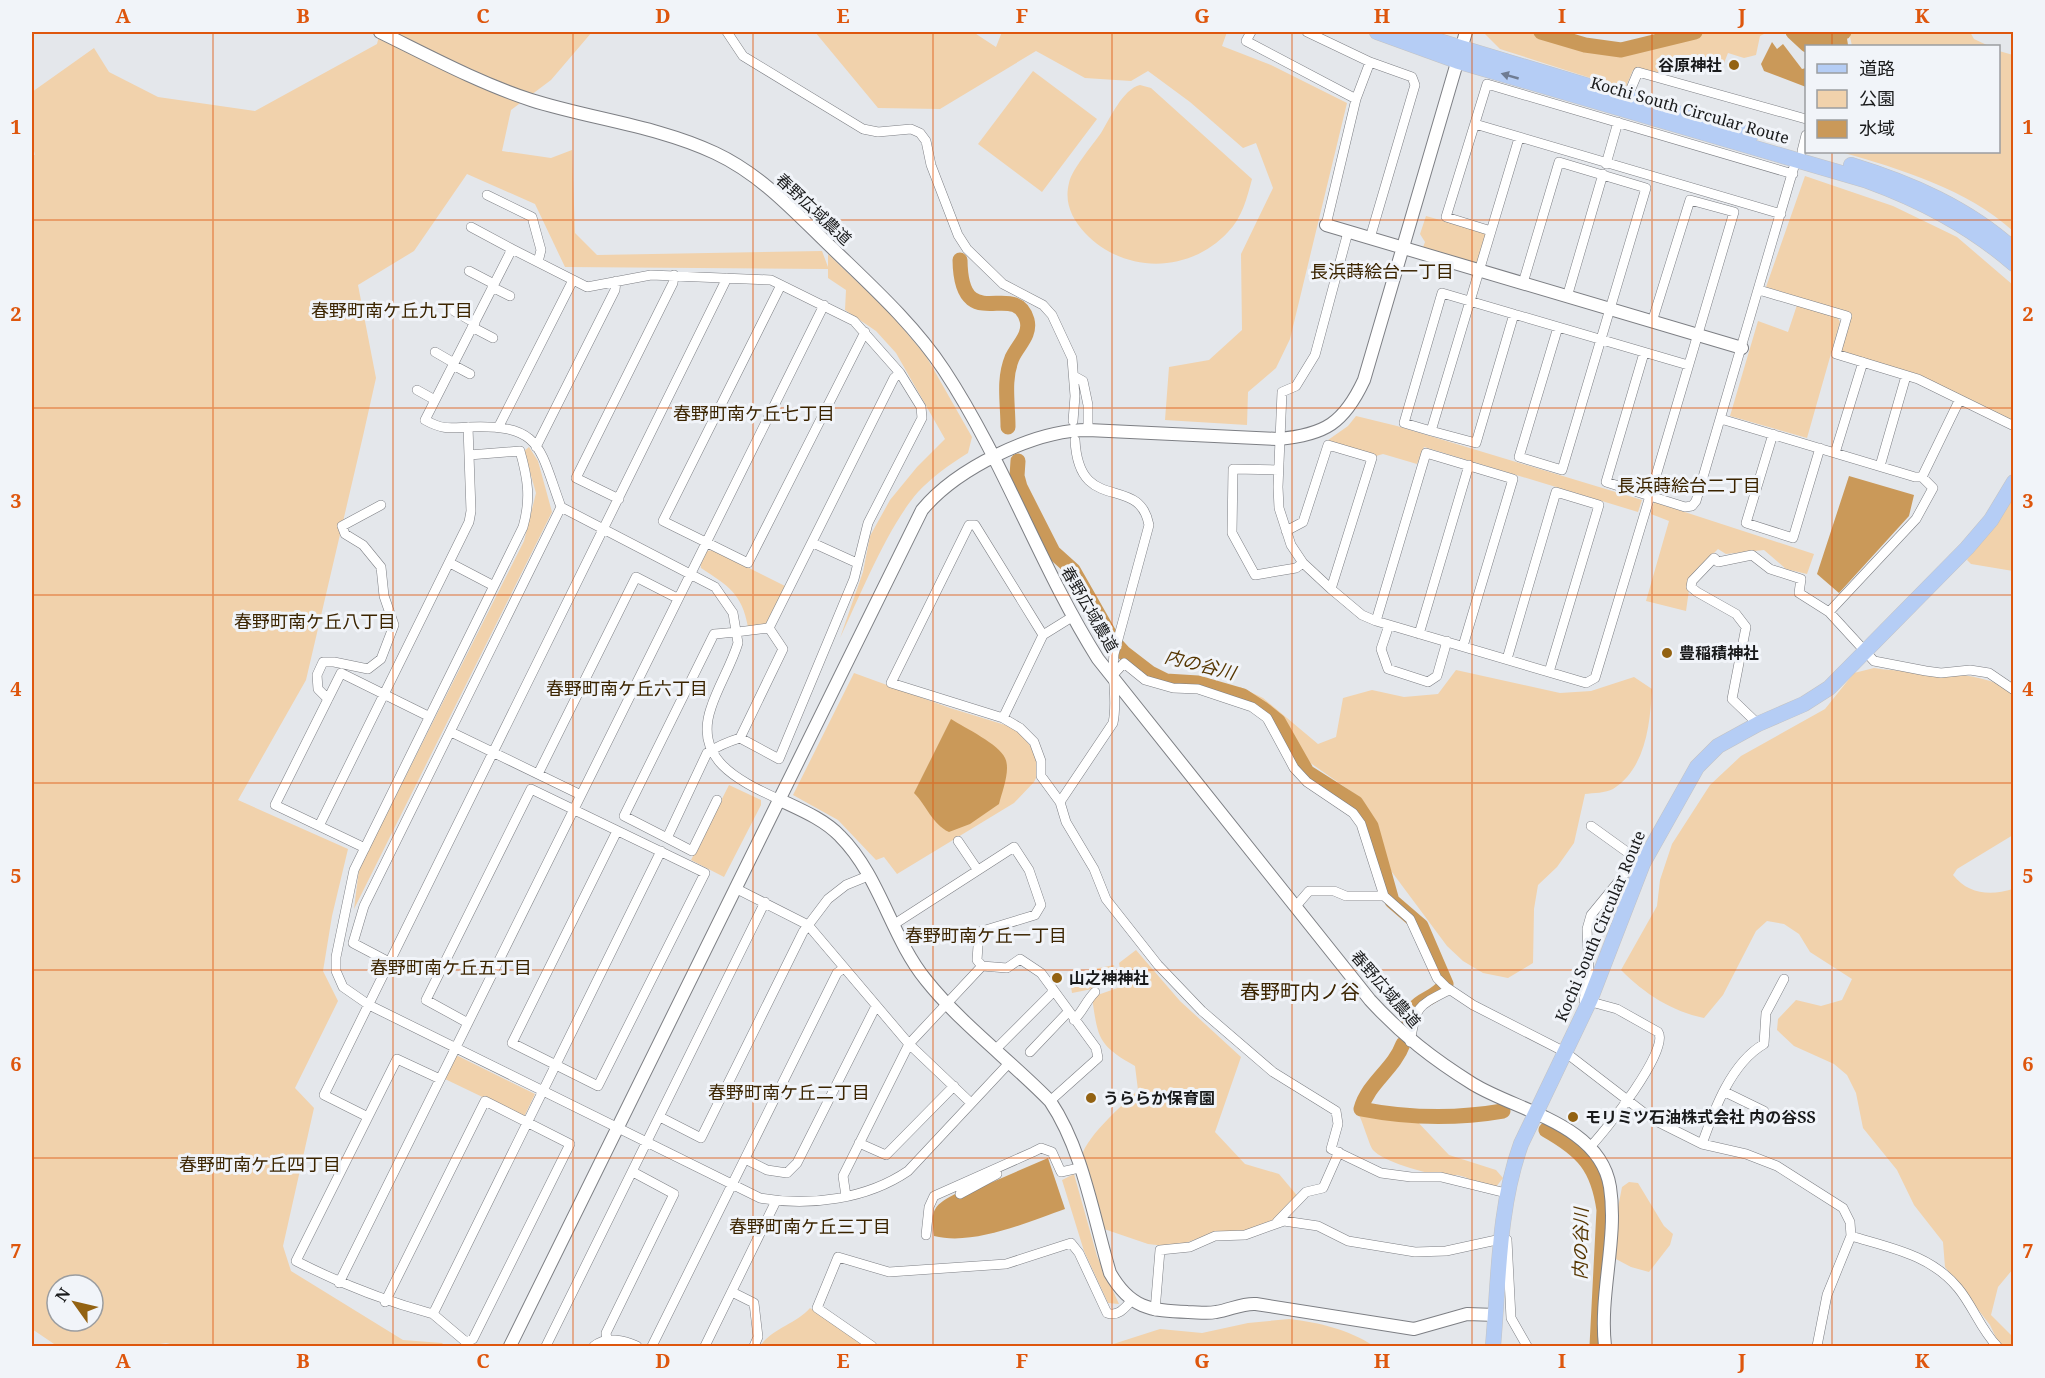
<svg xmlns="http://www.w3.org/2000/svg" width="2045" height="1378" font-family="'Noto Serif','Noto Sans JP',serif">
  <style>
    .green { fill: #f1d2ac; fill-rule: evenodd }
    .water { fill: #ca9959 }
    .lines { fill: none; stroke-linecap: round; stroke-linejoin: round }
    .river { stroke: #ca9959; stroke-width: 15 }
    .minor-casing { stroke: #7d7f84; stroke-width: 10 }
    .tertiary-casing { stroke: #7d7f84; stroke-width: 14 }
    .primary-casing { stroke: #c3c3c4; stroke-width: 16 }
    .minor { stroke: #fff; stroke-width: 9 }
    .tertiary { stroke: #fff; stroke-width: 12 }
    .primary { stroke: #b5cdf5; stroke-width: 15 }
    .oneway { fill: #6f7c93 }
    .grid { fill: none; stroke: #de560d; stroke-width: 1.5; stroke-opacity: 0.55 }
    .poi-dot { fill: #936212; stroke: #f1f4f9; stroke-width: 2 }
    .labels { text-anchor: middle; stroke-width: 6; stroke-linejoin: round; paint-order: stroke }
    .poi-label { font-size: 16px; font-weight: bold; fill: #191a1b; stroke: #f1f4f9; text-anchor: start }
    .street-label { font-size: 16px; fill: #191a1b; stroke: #f1f4f9 }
    .neighbourhood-label { font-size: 18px; fill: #3b2400; stroke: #f1f4f9 }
    .water-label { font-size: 18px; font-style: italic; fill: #563600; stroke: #f1f4f9 }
    .quarter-label { font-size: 20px; fill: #3b2400; stroke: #f1f4f9 }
    .neatline { fill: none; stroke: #de560d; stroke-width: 2 }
    .grid-label { font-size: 20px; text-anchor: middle; font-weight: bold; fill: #de560d }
  </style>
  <rect width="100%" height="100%" fill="#e4e7eb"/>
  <path class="green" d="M380 32H592L551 80 511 110 502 151 551 158 572 150 575 233 597 255 822 251 828 267V254L891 314 926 356 972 437 968 453C950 464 932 477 918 492 888 526 860 596 840 638L863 572 870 536 890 500 917 467 945 439 896 353 876 331 845 310 846 290 828 278V269L565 267 535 204 467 174 414 251 358 285 376 378 363 436 306 680 238 800 348 849 332 916 323 971 338 1001 295 1088 314 1108 283 1246 291 1271 403 1340 442 1343 445 1346H178L166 1343 147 1346H57L32 1329V154L35 155 32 143V92L94 48 109 72 158 97 255 111 377 44ZM57 1285H93V1321H57Z
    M815 32H973L996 47 1002 32H1227L1222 46 1271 65 1347 103 1290 339 1276 368 1248 392 1247 425 1165 420 1169 367 1209 360 1242 330 1241 254 1273 188 1256 143 1243 148 1190 102 1148 71 1131 81 1085 78 1036 51 940 109 878 108Z
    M1483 32H1531L1588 49 1622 53 1710 32H1768L1760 36 1756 55 1744 58 1728 53 1722 68 1676 57 1667 73 1633 70 1625 89 1500 49Z
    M1849 32H1970L1974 39 1989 46H1852Z
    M1999 51 2013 55V231C1967 189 1900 169 1841 152H1998Z
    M1033 71 1097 119 1042 192 978 144Z
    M1140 85 1151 88 1252 179C1247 198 1242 218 1228 232 1189 274 1124 274 1085 233 1072 219 1064 203 1069 183 1072 169 1092 146 1101 133 1110 118 1123 89 1140 85Z
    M1805 176 1893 206 1957 237 2013 285V421L1840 351 1850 313 1766 287Z
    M1426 216 1486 233 1477 267 1422 250 1425 242 1420 234Z
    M1797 305 1836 315 1840 322 1807 438 1730 416 1758 321 1788 332Z
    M1356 416 1397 426 1642 500 1638 512 1424 447 1417 464 1383 454 1376 456 1328 443V440L1348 426Z
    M529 447 538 461 552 512 354 909 359 869 524 541 536 493 524 451Z
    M2013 497V571L1971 564 1967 560Z
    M1654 502 1814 554 1807 574 1786 569 1764 550 1726 554 1718 549 1691 576 1686 611 1646 601 1669 521 1651 514Z
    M713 550 787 587 767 624 748 627C742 593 728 586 701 568L700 562 707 551Z
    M1874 668C1918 675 1976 667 2013 692V835L1957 869 1953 875C1968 894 1990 896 2013 889V1269L1998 1287 1991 1315 2013 1337V1346L1999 1344 1990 1325 1945 1267 1943 1242 1914 1205 1897 1170 1863 1128 1856 1093 1847 1075 1834 1064 1794 1046 1777 1030 1778 1019 1796 1000 1821 1006 1842 1000 1852 979 1810 952 1799 934 1784 924 1767 921 1756 931 1723 995 1704 1018C1671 1011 1645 994 1621 970L1657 906 1660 880 1672 844 1710 785 1741 756 1825 709 1854 673Z
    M1456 670 1560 693 1591 691 1634 677 1652 689C1650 724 1646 768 1613 789 1606 793 1593 793 1585 794L1574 843 1557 867 1538 885 1534 909 1533 963 1508 978 1483 973 1463 961 1447 946 1380 856 1375 823 1362 799 1299 755 1268 723 1237 701 1240 687 1263 698 1318 744 1336 737 1343 698 1372 690 1404 697 1438 694Z
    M854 673 950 708 1015 728 1033 749 1039 772 1034 782 1014 803 897 874 884 857 876 860 838 820 793 795Z
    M729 785 761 800V805L724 877 691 860Z
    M1136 950 1180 1001 1241 1057 1215 1132 1245 1164 1279 1174 1300 1199 1283 1215 1254 1230 1211 1234 1174 1247 1148 1244 1104 1229C1096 1214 1082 1180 1081 1162 1080 1141 1124 1104 1138 1090L1135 1066C1098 1045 1098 1039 1092 997L1123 986 1119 963Z
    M1114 965 1117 984 1072 993 1069 974Z
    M456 1055 535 1094 524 1117 445 1079Z
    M1357 1111 1413 1117 1449 1155 1496 1170 1503 1178 1496 1187C1475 1186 1476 1180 1461 1176 1455 1174 1448 1176 1442 1175 1426 1174 1382 1161 1373 1150 1369 1145 1363 1121 1357 1111Z
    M1074 1174 1097 1256 1119 1304 1108 1303 1084 1251 1062 1180Z
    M1629 1182 1638 1183 1664 1226 1673 1234 1670 1245 1649 1272 1631 1267 1614 1258 1615 1223 1622 1187Z
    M810 1308 865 1346H760C773 1328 796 1324 810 1308Z
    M1289 1319C1321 1323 1347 1329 1374 1346H1107L1160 1329 1202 1333 1248 1323Z"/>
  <path class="water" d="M1799 32H1846L1848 45 1807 46Z
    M1772 42 1777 49 1783 44 1802 69 1806 68V87L1764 71 1761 64Z
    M1849 476 1914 495 1909 516 1839 593 1817 574Z
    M951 719C965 728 999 744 1005 758 1011 770 1002 792 999 804L970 824 949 832C932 824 927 806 914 793Z
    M1048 1158 1065 1209C1028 1222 974 1246 934 1236 931 1211 932 1206 955 1194L958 1197Z"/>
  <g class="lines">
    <path class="river" d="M1541 32 1585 45 1621 50 1695 32
      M1793 32 1807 45 1844 32
      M960 260C961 338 1015 278 1027 320 1031 335 1018 345 1012 358 1003 380 1008 403 1008 427
      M1018 461 1017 476 1020 487 1053 552 1073 570 1114 642 1124 653 1150 673 1166 681 1198 683 1243 696 1263 709 1278 721 1307 772 1356 803 1371 826 1392 901 1421 926 1446 984C1427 1007 1412 993 1406 1034
      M1403 1044C1394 1069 1368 1083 1361 1109 1407 1118 1457 1119 1503 1111
      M1546 1130C1583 1151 1598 1167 1604 1210L1597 1346"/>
    <g class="minor-casing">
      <path id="minor" d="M727 32 743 56 863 129 878 132 911 129 920 133 926 141 931 165 958 235 967 249 1003 284 1043 305 1052 315 1072 358 1075 396 1073 421
        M1251 32 1246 41 1356 99 1326 225
        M1307 32 1370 62 1412 77 1415 85 1370 238
        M1627 98 1638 72 1806 119
        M1356 99 1370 62
        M1475 124 1781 214
        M1802 151 1806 135
        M1606 164 1618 122
        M487 195 532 217 541 250 538 262
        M471 227 512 249
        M1491 231 1446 217 1487 84 1793 174
        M1348 232 1315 355 1296 386 1282 392 1278 487 1279 508 1291 545 1303 563 1331 589 1362 615 1376 621 1586 683 1595 678 1650 496 1606 482 1644 353
        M469 271 494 284
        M1523 283 1559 162 1646 188 1562 470 1519 457 1558 327
        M781 285 663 521 748 563 865 332
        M492 287 510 296
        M1759 290 1847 316 1836 354 1918 379 2014 426
        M1567 297 1603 174
        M454 311 475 323
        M1514 314 1476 443 1431 431 1519 138
        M1652 322 1690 200 1734 212 1650 496 1685 507 1692 506 1696 501 1796 160
        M472 327 493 338
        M435 352 454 363
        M453 365 470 374
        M1074 376 1083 381 1088 405V430
        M417 390 435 400
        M1721 419 1915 477H1922L1959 401
        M499 426 573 280
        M1431 431 1404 423 1442 293 1688 365
        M1773 434 1746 523 1793 538 1820 448
        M1075 440C1079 517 1139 472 1149 525L1114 654C1111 678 1118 700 1113 723L1060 802 1066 822 1094 869 1106 899 1158 965 1202 1011 1273 1072 1336 1111 1338 1124 1331 1149 1381 1173 1411 1177H1441L1506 1193
        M536 447 615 290 616 281
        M1835 453 1863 362
        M469 455 520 451C528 479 531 499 523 527L354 870 336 957V971L343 987 369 1005 760 1198C809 1207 867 1199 908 1171L1010 1062
        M1880 466 1906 376
        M1278 470 1233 469 1232 533 1255 575 1296 568 1303 563
        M1922 477 1933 488 1916 519 1829 612 1874 661 1926 671 1941 673 1970 670 1989 673 2014 690
        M619 499 576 478 673 283 674 275
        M1286 531 1303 522 1328 445 1372 458 1331 589
        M813 543 857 563
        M450 563 494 586
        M1376 621 1426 453 1513 479 1463 646
        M1389 625 1381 649 1388 669 1428 682 1437 676 1447 641
        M1419 634 1469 465
        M1043 635 975 525H969L891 683 1003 718 1020 728 1034 742 1041 761V776L1060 802
        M1507 659 1556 492 1599 505 1549 672
        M1112 676 1124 663 1145 680 1173 688 1198 689 1252 707 1267 718 1294 768 1307 782 1353 813 1361 824 1384 896 1410 919 1437 978 1446 987 1473 1005 1565 1052 1652 1119 1702 1144 1746 1154 1777 1166 1843 1208 1850 1222 1851 1236 1827 1295 1817 1346
        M328 699 318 689 317 675 323 662H334L368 669 381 659 394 625 384 596 381 567 363 545 345 534 342 526 381 505
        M1003 718 1043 635 1072 617
        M1758 724 1732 699 1746 627 1736 614 1697 592 1691 587 1692 581 1714 558 1718 562 1752 555 1770 569 1801 579 1799 593 1829 612
        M451 732 581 795 824 305
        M740 738 783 649 769 628
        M538 774 636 577 677 598
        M778 799C740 781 693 760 711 708 718 686 731 666 738 643L733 613 715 587 561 507C539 447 542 424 469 427 449 428 443 430 425 420L512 249 587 287 651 275 771 280 854 321 900 373 894 378 769 628C751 630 732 633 714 634L624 816 667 838 707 753C718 746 727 742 740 738L779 759 854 579 868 523 922 418 921 407 900 373
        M319 826 275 805 341 673 428 716
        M1591 826 1641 862
        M667 838 692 851 717 800
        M958 841 977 869
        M365 848 319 826 469 522 471 511 468 427
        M735 888 808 925 909 1044 971 1103
        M1296 906 1309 891H1334L1346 896H1384
        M893 925 1014 847 1029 870 1041 905 1035 915 979 932 977 960 982 966
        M391 963 353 943 364 906 561 507
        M982 966 1007 968 1020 959 1041 973 1096 1048 1098 1058 1050 1101
        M1074 1020C1083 1011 1086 1001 1095 992
        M468 1023 426 1000 531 789 705 873 598 1086 512 1043 617 831
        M1410 1042C1417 1005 1416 1007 1449 990
        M996 1049 1054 991
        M1030 1052 1068 1012
        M440 1079 397 1059 296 1261C341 1284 385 1301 433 1314L661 851
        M1725 1092 1764 1111
        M368 1117 324 1095 727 278
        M660 1117 701 1138 803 932 828 899 846 885 868 876
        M859 1143 886 1155 954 1086
        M1702 1144C1714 1110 1731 1063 1764 1044L1766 1013 1784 979
        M1589 1148C1604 1133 1671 1049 1658 1032L1617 1009 1584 1000 1589 974 1587 929 1591 915 1637 859
        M745 1159 767 1170 787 1173 797 1163 876 1006
        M960 1194 997 1174
        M846 1196 843 1176 909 1044 982 966
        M1277 1222 1306 1192 1323 1188 1339 1152
        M926 1235 929 1207 934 1196 1033 1152 1041 1148 1052 1152 1061 1172 1079 1168
        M1851 1236C1891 1248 1931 1255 1958 1288 1973 1306 1981 1330 1997 1346
        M339 1283 581 795
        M732 1292 754 1303 758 1337 754 1346
        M385 1302 485 1101 570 1144 473 1339 466 1342 433 1314
        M1155 1311 1160 1250 1190 1247 1215 1236 1245 1235 1284 1221 1318 1226 1348 1241 1415 1252 1446 1251 1501 1239 1507 1240 1511 1318 1527 1346
        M607 1340 606 1333 674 1194 633 1172
        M546 1346 765 902
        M594 1346C606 1336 624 1340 637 1346
        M652 1346 837 973 844 968
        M705 1346 776 1201
        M872 1346 817 1308 838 1257 889 1272 1006 1264 1071 1243 1079 1253 1107 1313C1118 1317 1125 1308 1132 1300"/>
    </g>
    <g class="tertiary-casing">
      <path id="tertiary" d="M380 32C429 56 479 83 531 100 591 119 658 126 715 153 760 174 793 210 828 244 868 283 913 323 944 370 1004 461 1040 567 1098 659L1370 1000C1402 1035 1433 1059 1473 1084 1517 1111 1600 1124 1610 1187 1618 1239 1599 1294 1605 1346
        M1326 225 1742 348
        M778 799C799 809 824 819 840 836 880 876 891 937 926 980 961 1024 1011 1061 1050 1101 1083 1150 1093 1216 1110 1273 1130 1308 1150 1311 1188 1312 1197 1312 1206 1314 1216 1312 1230 1310 1242 1303 1256 1304L1414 1329 1467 1314 1496 1315
        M510 1346 922 510C956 469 1034 430 1088 430L1278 439C1325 435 1344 423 1364 380L1466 32"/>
    </g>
    <g class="primary-casing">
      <path id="primary" d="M1377 32 1457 61 1865 180C1920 200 1969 225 2014 264
        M1409 32 1751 135
        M1851 165C1910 183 1968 208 2014 250
        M1493 1346C1499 1279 1498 1208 1521 1144L1590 1000 1643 863 1697 767 1718 746 1758 724 1804 704 1829 688 1967 548 1991 520 2014 482"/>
    </g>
    <use href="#minor" class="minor"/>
    <use href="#tertiary" class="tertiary"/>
    <use href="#primary" class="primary"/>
  </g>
  <defs><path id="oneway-solid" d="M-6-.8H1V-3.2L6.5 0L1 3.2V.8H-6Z" transform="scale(1.5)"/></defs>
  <use class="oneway" href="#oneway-solid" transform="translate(1510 76) rotate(-164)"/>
  <path class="grid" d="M213 32V1346M393 32V1346M573 32V1346M753 32V1346M933 32V1346M1112 32V1346M1292 32V1346M1472 32V1346M1652 32V1346M1832 32V46M1832 152V1346M32 220H2014M32 408H2014M32 595H2014M32 783H2014M32 970H2014M32 1158H2014"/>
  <g class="poi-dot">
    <circle cx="1734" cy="65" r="6"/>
    <circle cx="1667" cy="653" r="6"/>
    <circle cx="1057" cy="978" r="6"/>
    <circle cx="1091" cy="1098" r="6"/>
    <circle cx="1573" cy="1117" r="6"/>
  </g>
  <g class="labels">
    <g class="poi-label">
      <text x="1722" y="71" text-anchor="end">谷原神社</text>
      <text x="1679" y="659">豊稲積神社</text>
      <text x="1069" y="984">山之神神社</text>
      <text x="1103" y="1104">うららか保育園</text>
      <text x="1585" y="1123">モリミツ石油株式会社 内の谷SS</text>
    </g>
    <g class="street-label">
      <text transform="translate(1690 110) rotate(16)" y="6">Kochi South Circular Route</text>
      <text transform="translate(814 209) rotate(43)" y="6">春野広域農道</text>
      <text transform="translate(1090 609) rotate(60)" y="6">春野広域農道</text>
      <text transform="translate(1600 926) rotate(-67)" y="6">Kochi South Circular Route</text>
      <text transform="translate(1386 989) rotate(49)" y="6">春野広域農道</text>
    </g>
    <g class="neighbourhood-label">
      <text x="1382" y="278">長浜蒔絵台一丁目</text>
      <text x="392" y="317">春野町南ケ丘九丁目</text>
      <text x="754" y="420">春野町南ケ丘七丁目</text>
      <text x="1689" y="492">長浜蒔絵台二丁目</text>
      <text x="315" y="628">春野町南ケ丘八丁目</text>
      <text x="627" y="695">春野町南ケ丘六丁目</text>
      <text x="986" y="942">春野町南ケ丘一丁目</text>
      <text x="451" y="974">春野町南ケ丘五丁目</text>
      <text x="789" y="1099">春野町南ケ丘二丁目</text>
      <text x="260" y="1171">春野町南ケ丘四丁目</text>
      <text x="810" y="1233">春野町南ケ丘三丁目</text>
    </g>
    <g class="water-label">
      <text transform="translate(1200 665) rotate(14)" y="6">内の谷川</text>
      <text transform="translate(1581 1244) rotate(-89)" y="6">内の谷川</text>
    </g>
    <g class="quarter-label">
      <text x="1300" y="999">春野町内ノ谷</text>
    </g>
  </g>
  <rect width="2045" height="1378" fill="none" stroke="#f1f4f9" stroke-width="66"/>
  <rect x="1805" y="45" width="195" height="108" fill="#f1f4f9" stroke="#9b9da0" stroke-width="1.5"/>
  <rect x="1817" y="64" width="30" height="9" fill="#b5cdf5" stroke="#9b9da0" stroke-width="1.5"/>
  <text x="1859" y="75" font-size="18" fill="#191a1b">道路</text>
  <rect x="1817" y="90" width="30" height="18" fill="#f1d2ac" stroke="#9b9da0" stroke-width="1.5"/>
  <text x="1859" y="105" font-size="18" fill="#191a1b">公園</text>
  <rect x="1817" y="120" width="30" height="18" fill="#ca9959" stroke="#9b9da0" stroke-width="1.5"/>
  <text x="1859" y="135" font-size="18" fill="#191a1b">水域</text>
  <g transform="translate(75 1303) rotate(304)"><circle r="28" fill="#f1f4f9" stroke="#9b9da0" stroke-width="1.5"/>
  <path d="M0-4.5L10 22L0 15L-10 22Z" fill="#936212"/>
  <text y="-9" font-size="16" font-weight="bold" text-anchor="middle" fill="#191a1b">N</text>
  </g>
  <rect x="33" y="33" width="1979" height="1312" class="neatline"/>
  <g class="grid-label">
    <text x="123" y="23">A</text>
    <text x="303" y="23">B</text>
    <text x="483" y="23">C</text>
    <text x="663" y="23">D</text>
    <text x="843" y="23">E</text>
    <text x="1022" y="23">F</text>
    <text x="1202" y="23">G</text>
    <text x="1382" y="23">H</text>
    <text x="1562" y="23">I</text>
    <text x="1742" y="23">J</text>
    <text x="1922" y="23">K</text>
    <text x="16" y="134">1</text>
    <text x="2028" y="134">1</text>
    <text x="16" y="321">2</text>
    <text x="2028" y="321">2</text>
    <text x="16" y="508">3</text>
    <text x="2028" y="508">3</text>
    <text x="16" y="696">4</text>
    <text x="2028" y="696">4</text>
    <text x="16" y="883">5</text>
    <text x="2028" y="883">5</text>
    <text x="16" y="1071">6</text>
    <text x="2028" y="1071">6</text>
    <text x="16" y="1258">7</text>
    <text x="2028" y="1258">7</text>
    <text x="123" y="1368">A</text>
    <text x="303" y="1368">B</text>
    <text x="483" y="1368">C</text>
    <text x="663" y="1368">D</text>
    <text x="843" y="1368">E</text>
    <text x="1022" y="1368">F</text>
    <text x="1202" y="1368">G</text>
    <text x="1382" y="1368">H</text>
    <text x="1562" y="1368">I</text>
    <text x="1742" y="1368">J</text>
    <text x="1922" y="1368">K</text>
  </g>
</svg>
